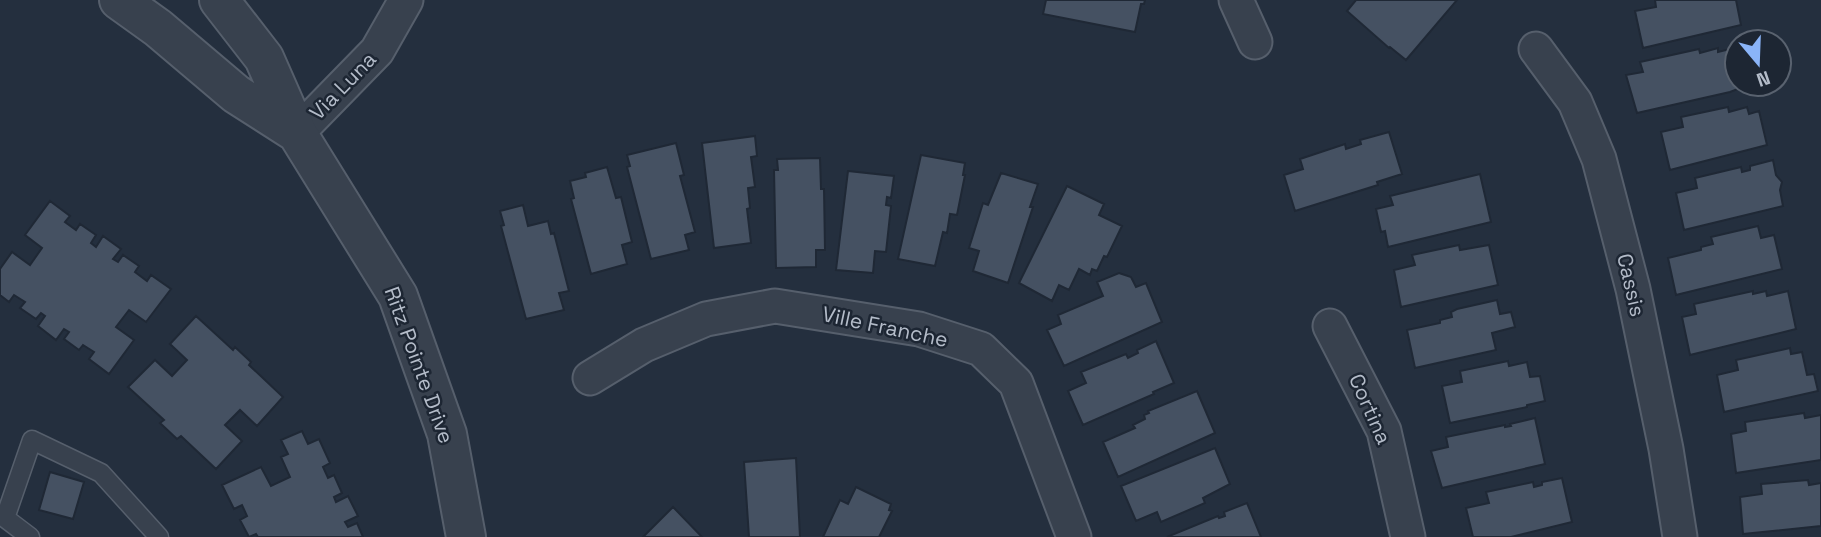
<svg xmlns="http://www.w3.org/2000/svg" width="1821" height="537" font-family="'Space Grotesk',sans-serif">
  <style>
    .building { fill: #455162; stroke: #1f2835; stroke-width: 2 }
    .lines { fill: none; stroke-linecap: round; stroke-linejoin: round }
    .service-casing { stroke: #565f6c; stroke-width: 21 }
    .minor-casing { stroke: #565f6c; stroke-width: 37 }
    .tertiary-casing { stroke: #565f6c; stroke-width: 42 }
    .service { stroke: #38414e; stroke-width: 18 }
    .minor { stroke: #38414e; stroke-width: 33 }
    .tertiary { stroke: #38414e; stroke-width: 38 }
    .labels { text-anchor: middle; stroke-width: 5; stroke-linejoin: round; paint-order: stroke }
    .street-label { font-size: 21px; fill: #b4bcc9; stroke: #1d2633 }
  </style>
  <rect width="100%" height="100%" fill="#242f3e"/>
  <path class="building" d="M1046 0H1145L1144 4H1141L1135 32 1043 14Z
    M1356 0H1457L1406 60 1390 47 1389 48 1347 11Z
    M1655 0H1736L1741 25 1643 48 1635 11 1656 7Z
    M1718 48V52L1734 48 1737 61V84H1742L1743 87 1730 92 1637 113 1626 75 1643 72 1640 62 1699 49 1700 53Z
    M1728 107 1729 112 1747 107 1749 114 1759 111 1767 145 1670 170 1661 132 1683 127 1681 117Z
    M1389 132 1402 174 1377 182 1378 185 1295 211 1284 175 1303 169 1300 159 1345 144 1346 149 1361 144 1360 140Z
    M755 136 757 156 751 157 755 187 748 188 750 208 747 209 751 243 714 248 702 143Z
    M676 143 684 175 680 176 695 232 685 235 689 250 651 259 627 167 630 166 627 155Z
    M921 155 965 163 963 175H965L957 215 950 214 947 233 943 232 935 266 898 259Z
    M820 158 821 189H824L825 250H816V267L776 268 774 170H778L777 159Z
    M1773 160 1776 175 1782 182 1780 190 1783 206 1684 230 1676 193 1697 188 1695 178 1741 167 1742 172 1750 170V166Z
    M607 167 616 198 621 197 632 242 622 245 627 264 591 274 571 199 574 198 570 181 586 177 585 173Z
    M848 171 894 176 891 198 887 197 886 205 891 206 886 252 875 251 873 273 836 270Z
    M1001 173 1038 184 1030 207H1033L1008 283 973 271 979 251 969 248 983 203 988 205Z
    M1480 174 1491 222 1388 247 1385 231 1381 232 1376 209 1393 205 1390 196Z
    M1067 186 1104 204 1099 215 1122 226 1107 257 1104 256 1097 271 1092 269 1090 275 1079 269 1069 290 1059 285 1052 301 1019 283Z
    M50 201 70 216 65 222 76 230 80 224 96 235 91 243 96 247 103 236 121 249 113 259 118 262 123 255 139 266 135 272 147 281 151 275 171 289 146 322 129 310 116 327 134 340 109 374 89 359 94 352 83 345 79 350 64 339 69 332 64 329 56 340 38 326 45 316 41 313 36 319 20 308 25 302 14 295 9 302 0 295V269L12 252 30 265 42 248 25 235Z
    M523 205 528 226 548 221 551 234 554 233 569 291 559 293 564 310 526 319 501 226 504 225 500 211Z
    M1758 226 1761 238 1774 235 1782 269 1676 295 1668 258 1701 250V247L1713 244 1711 237Z
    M1459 245 1460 250 1489 245 1498 285 1401 307 1394 270 1415 265 1412 255Z
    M1119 273 1131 277 1136 287 1146 283 1162 322 1064 366 1047 330 1061 324 1058 315 1103 296 1097 282Z
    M1753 291V294L1766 291 1767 296 1788 291 1796 329 1690 355 1682 317 1696 314 1694 304Z
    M1497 300 1500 314 1511 312 1515 327 1492 333 1496 350 1415 368 1407 330 1440 323V320L1452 317 1451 312 1457 309Z
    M196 316 233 350 235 347 251 362 249 365 283 397 257 426 240 410 225 425 242 441 216 469 181 436 177 439 160 423 164 420 128 387 155 360 172 376 187 360 170 344Z
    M1156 341 1174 383 1153 392 1154 394 1083 425 1068 391 1086 383 1081 372 1126 354 1128 358 1138 353 1137 350Z
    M1790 348 1791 354 1802 352 1807 375 1814 374 1818 391 1724 412 1717 375 1738 370 1736 360Z
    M1508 361 1509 366 1527 362 1530 377 1540 376 1545 401 1527 405V407L1450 423 1442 386 1462 382 1460 371Z
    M1197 391 1215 433 1118 477 1103 442 1135 428 1133 425 1145 419 1144 415 1149 413 1148 411Z
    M1804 413 1805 418 1821 415V460L1736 473 1731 434 1746 431 1745 422Z
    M1535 418 1545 464 1442 488 1431 451 1448 447 1446 437 1505 425V427L1511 426 1510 424Z
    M302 431 308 444 319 439 330 463 323 467 328 478 334 475 342 493 334 497 336 502 348 496 358 516 345 522 348 527 357 523 363 537H258L256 534 249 537 240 520 247 516 242 505 234 509 222 485 261 467 271 486 290 477 281 457 288 454 281 440Z
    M1215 448 1230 484 1203 498 1205 503 1161 522 1157 512 1136 521 1121 486Z
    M796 458 800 537H749L744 462Z
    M50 472 84 482 73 519 39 510Z
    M1562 478 1572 522 1511 537H1473L1466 508 1489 503 1486 492 1533 482 1534 487 1542 485V482Z
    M1808 480 1809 485 1821 483V526L1743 534 1740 497 1762 494 1761 484Z
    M856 487 891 504 889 510 892 511 879 537H823L840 500 848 504Z
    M1247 503 1261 537H1167L1218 516 1219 518 1225 516 1224 512Z
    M673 507 702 537H643Z"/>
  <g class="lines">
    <g class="service-casing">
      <path id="service" d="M30 537 5 518 32 440 101 473 159 537"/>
    </g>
    <g class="minor-casing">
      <path id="minor" d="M1236 0 1255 42
        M1536 49 1575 102 1599 159 1633 289 1666 449 1680 537
        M297 133 377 51 406 0
        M1330 326 1384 431 1408 537
        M590 378 644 345 706 319 775 306 919 329 981 349 1016 383 1074 537"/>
    </g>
    <g class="tertiary-casing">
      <path id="tertiary" d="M119 0 158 28 236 94 297 133
        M219 0 264 58 297 133 398 296 447 434 466 537"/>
    </g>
    <use href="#service" class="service"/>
    <use href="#minor" class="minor"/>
    <use href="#tertiary" class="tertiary"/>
  </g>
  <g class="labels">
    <g class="street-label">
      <text transform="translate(343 86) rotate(-46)" y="7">Via Luna</text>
      <text transform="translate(1631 285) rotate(77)" y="7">Cassis</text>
      <text transform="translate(885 327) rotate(12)" y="7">Ville Franche</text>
      <text transform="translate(419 365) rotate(70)" y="7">Ritz Pointe Drive</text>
      <text transform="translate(1370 409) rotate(66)" y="7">Cortina</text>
    </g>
  </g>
  <g transform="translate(1758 63) rotate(161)"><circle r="33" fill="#1d2633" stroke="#59626f" stroke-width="2"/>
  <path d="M0-5L12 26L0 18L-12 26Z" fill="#8ab4f8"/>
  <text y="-10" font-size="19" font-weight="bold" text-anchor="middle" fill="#b4bcc9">N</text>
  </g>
</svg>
